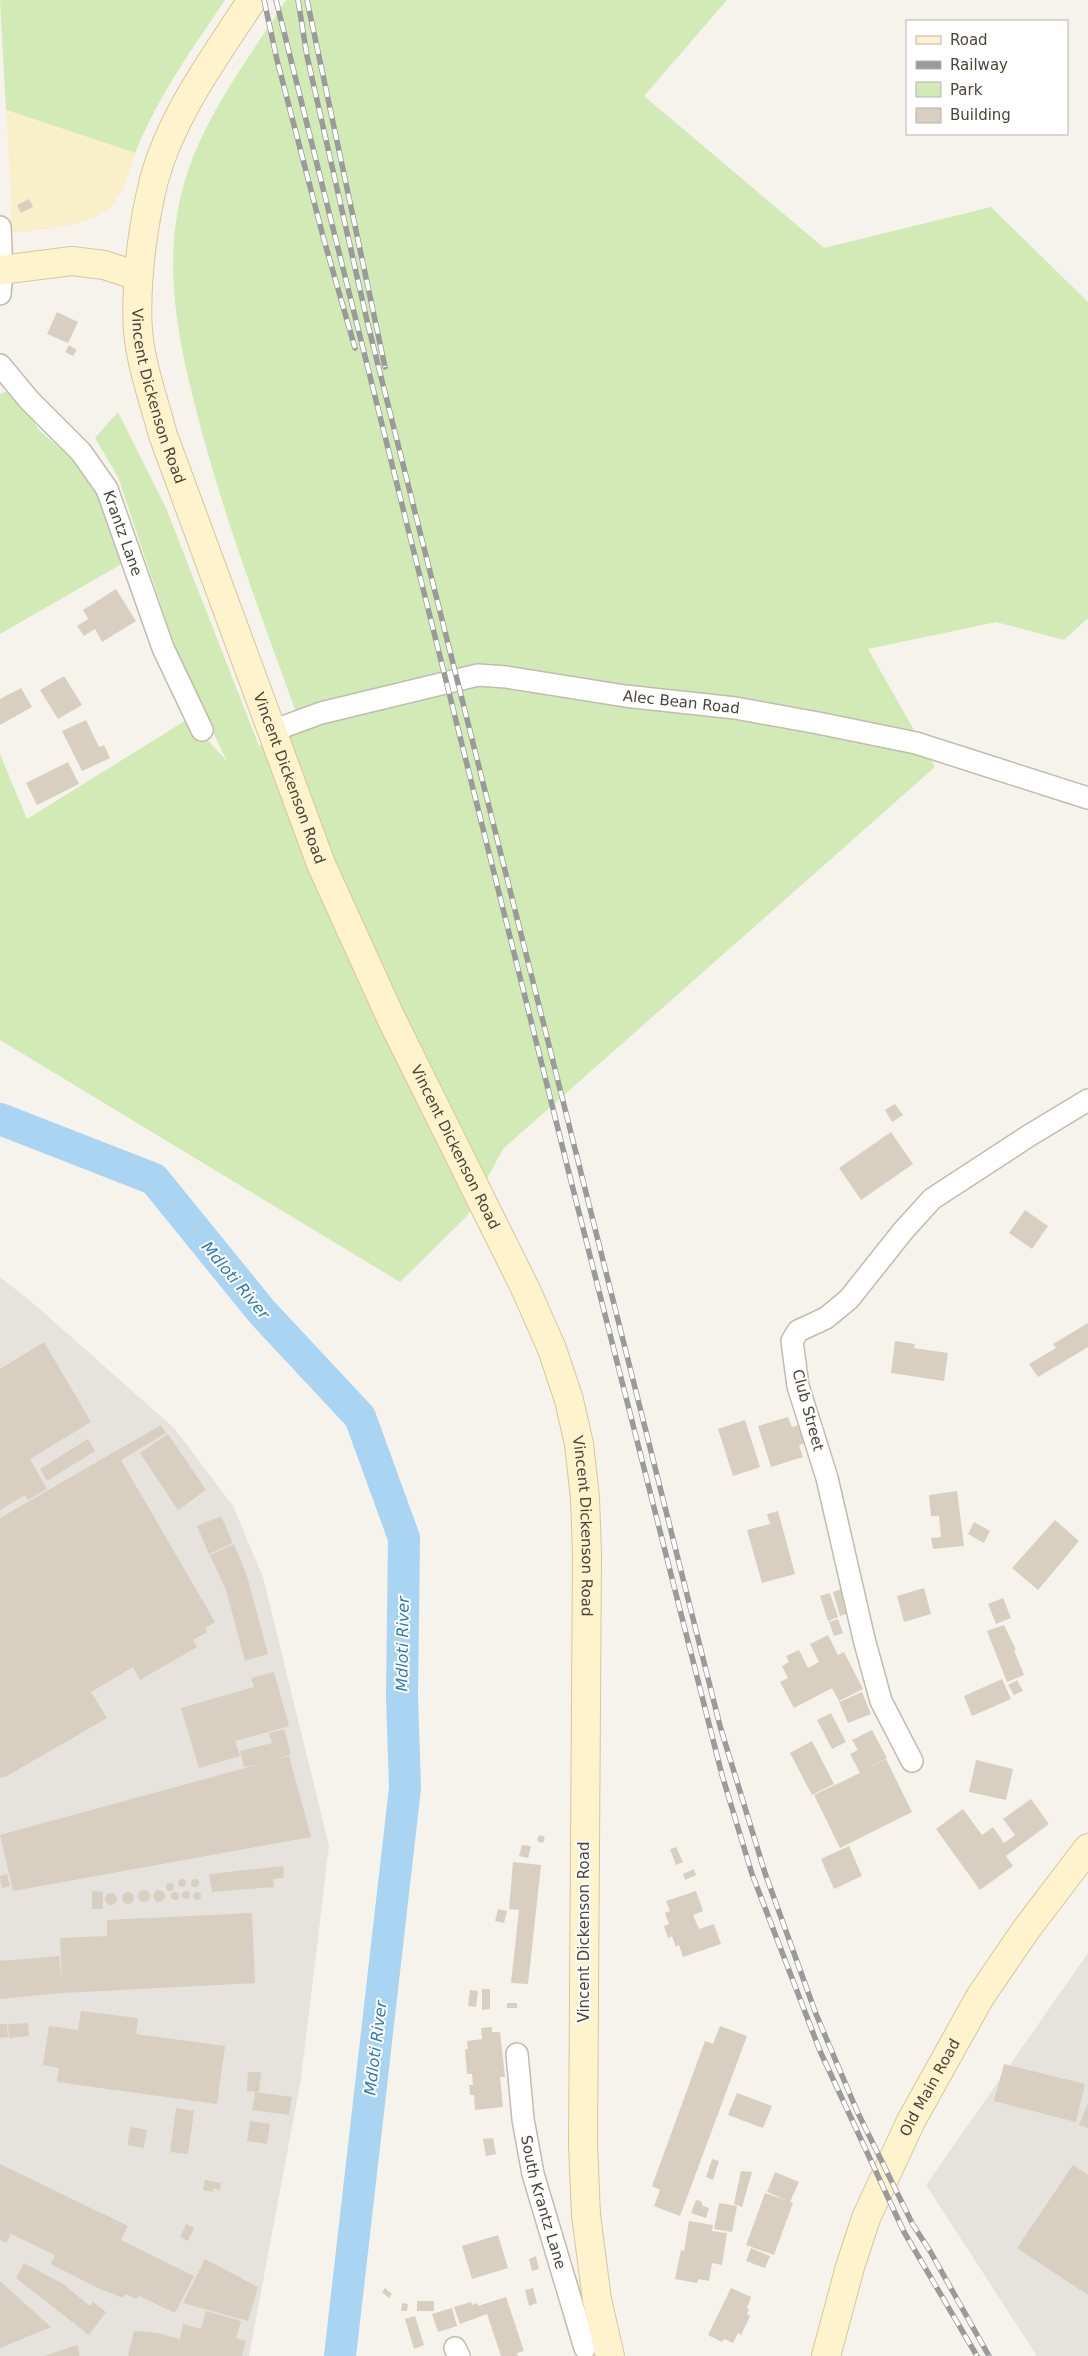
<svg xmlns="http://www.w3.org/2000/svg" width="1088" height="2356" font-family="'DejaVu Sans',sans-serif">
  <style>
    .industrial { fill: #e6e2dd }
    .green { fill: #d2eab5 }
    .sand { fill: #f9efc9 }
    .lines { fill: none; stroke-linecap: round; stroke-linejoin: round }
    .river { stroke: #a9d4f2; stroke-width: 32 }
    .building { fill: #d8cfc1 }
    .street-casing { stroke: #c2bbae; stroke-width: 24 }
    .secondary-casing { stroke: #d6c79b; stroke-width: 30 }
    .street { stroke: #fff; stroke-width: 21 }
    .secondary { stroke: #fff3cd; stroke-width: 28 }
    .rail-casing { stroke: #9a9a9a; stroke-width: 5.5 }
    .rail { stroke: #fff; stroke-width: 4; stroke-dasharray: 11; stroke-linecap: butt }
    .labels { text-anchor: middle; stroke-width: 4; stroke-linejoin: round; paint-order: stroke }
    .street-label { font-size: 15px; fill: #4b4439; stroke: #fff }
    .water-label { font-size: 16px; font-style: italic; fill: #2e7ab2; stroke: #fff }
  </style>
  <rect width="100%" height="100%" fill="#f6f3ec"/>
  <path class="industrial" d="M0 1277 34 1304 175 1429 233 1506 263 1577 329 1846 301 2079 249 2356H0Z
    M1088 1953V2356H1037L926 2185Z"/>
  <path class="green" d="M0 0H225C190 52 159 95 135 153L6 110Z
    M286 0H727L644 96 824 248 991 207 1088 302V618L1064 640 996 622 868 649 935 767 503 1149 467 1216 400 1282 0 1040V754L27 819 188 719 227 761 184 674 118 477 95 438 118 412 166 508 259 746 303 732C269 636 232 541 205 443 182 358 159 271 184 184 203 117 249 58 286 0Z
    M5 392 14 394 40 431 75 461 102 502 125 562 0 634V394Z"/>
  <path class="sand" d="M6 110 135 153C121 203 111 219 58 227 42 230 25 232 8 233L12 207Z"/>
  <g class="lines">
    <path class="river" d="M0 1119 154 1179 262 1312 360 1417 404 1538 402 1696 405 1788 340 2356"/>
  </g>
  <path class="building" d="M29 199 33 207 21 213 17 205Z
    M57 312 78 322 68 343 47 334Z
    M69 345 77 350 73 356 65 352Z
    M116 589 136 621 102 642 95 629 84 636 77 626 88 619 83 610Z
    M64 676 82 705 58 719 40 690Z
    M21 688 32 707 0 725V699Z
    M86 720 99 747 104 745 110 758 82 771 62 731Z
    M68 762 79 784 37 805 26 783Z
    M895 1104 903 1115 892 1122 885 1110Z
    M891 1132 913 1164 861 1200 839 1168Z
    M1025 1210 1048 1226 1032 1249 1009 1233Z
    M1088 1323V1347L1038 1377 1029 1364 1056 1348 1053 1344Z
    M895 1341 915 1344 914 1348 948 1353 944 1381 891 1373Z
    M44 1342 91 1422 30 1459 47 1489 28 1500 25 1495 0 1510V1369Z
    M788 1417 792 1427 802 1424 808 1442 799 1445 803 1457 771 1467 758 1426Z
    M745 1420 760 1467 733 1476 718 1429Z
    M161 1425 166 1433 121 1460 215 1622 205 1628 207 1632 193 1640 197 1647 140 1680 133 1667 91 1692 107 1718 5 1777H0V1518Z
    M168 1434 206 1490 178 1510 140 1453Z
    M88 1439 95 1451 47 1481 40 1469Z
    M957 1491 964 1546 933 1549 931 1538 941 1537 939 1516H931L929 1495Z
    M778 1511 795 1574 762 1583 747 1530 770 1524 767 1514Z
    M221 1516 233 1543 209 1554 197 1526Z
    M1055 1520 1079 1541 1038 1590 1012 1568Z
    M974 1522 990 1531 984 1543 968 1534Z
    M234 1544 247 1576 268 1654 245 1661 226 1590 210 1555Z
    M924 1588 931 1614 904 1622 897 1596Z
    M841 1589 849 1613 840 1616 833 1592Z
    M830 1593 838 1617 828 1621 820 1596Z
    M1003 1598 1011 1618 996 1624 988 1604Z
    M838 1619 843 1633 834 1636 829 1622Z
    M1004 1625 1016 1650H1014L1024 1675 1007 1682 987 1631Z
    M828 1635 838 1655 844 1652 863 1689 839 1701 832 1688 794 1708 780 1682 788 1678 782 1666 789 1662 786 1656 799 1650 808 1668 819 1662 810 1644Z
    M274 1672 289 1726 235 1741 240 1756 199 1768 181 1708 254 1687 251 1678Z
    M1002 1679 1011 1699 972 1716 964 1696Z
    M1017 1680 1023 1691 1014 1695 1008 1685Z
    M862 1692 871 1714 848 1723 839 1702Z
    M831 1713 846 1742 832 1749 817 1720Z
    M284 1729 291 1754 277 1759 289 1756 311 1837 13 1891 0 1835 260 1764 244 1767 240 1751 272 1743 269 1733Z
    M872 1730 887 1758 861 1771 886 1759 912 1812 840 1848 814 1795 860 1773 850 1754 858 1750 852 1740Z
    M812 1741 834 1784 812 1795 790 1753Z
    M976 1760 1013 1769 1006 1800 969 1792Z
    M1031 1799 1049 1824 1006 1856 1013 1866 980 1890 936 1829 963 1809 982 1835 993 1827 1004 1843 1015 1835 1003 1819Z
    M537.5 1839a3.5 3.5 0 1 1 7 0a3.5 3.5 0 1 1-7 0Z
    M522 1845 531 1846 528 1858 519 1856Z
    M849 1846 862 1876 834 1889 821 1859Z
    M676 1847 683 1862 676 1865 670 1849Z
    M513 1862 541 1865 528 1984 511 1983 519 1910 509 1909Z
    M283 1866 284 1878 273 1879 274 1887 212 1892 209 1874Z
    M694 1869 696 1875 685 1880 683 1874Z
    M7 1874 10 1886 2 1888 0 1876Z
    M178 1883a4 4 0 1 1 8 0a4 4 0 1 1-8 0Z
    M191 1883a4 4 0 1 1 8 0a4 4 0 1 1-8 0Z
    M166 1887a4 4 0 1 1 8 0a4 4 0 1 1-8 0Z
    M138 1896a6 6 0 1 1 12 0a6 6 0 1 1-12 0Z
    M153 1896a6 6 0 1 1 12 0a6 6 0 1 1-12 0Z
    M182 1895a4 4 0 1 1 8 0a4 4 0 1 1-8 0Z
    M92 1891 103 1892V1909H92Z
    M696 1891 703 1911 693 1915 699 1929 714 1924 721 1944 683 1957 679 1945 676 1947 672 1936 668 1938 664 1926 669 1924 665 1913 670 1911 666 1901Z
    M122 1898a6 6 0 1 1 12 0a6 6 0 1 1-12 0Z
    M171 1896a4 4 0 1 1 8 0a4 4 0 1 1-8 0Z
    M193 1896a4 4 0 1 1 8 0a4 4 0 1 1-8 0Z
    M105 1899a6 6 0 1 1 12 0a6 6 0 1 1-12 0Z
    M498 1909 507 1911 504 1923 495 1921Z
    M252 1913 255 1983 62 1993 0 1999V1961L59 1956 62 1981 60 1938 107 1936V1920Z
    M482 1989H490V2009L482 2010Z
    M470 1990 478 1991 476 2007 468 2006Z
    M507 2003H517V2008H507Z
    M81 2011 138 2018 136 2034 225 2046 217 2104 57 2082 59 2068 43 2065 49 2026 78 2030Z
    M28 2023 29 2036 9 2038 8 2024Z
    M0 2024H7L8 2037 0 2038Z
    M720 2026 747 2036 680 2216 654 2206 660 2190 652 2186 705 2041 713 2044Z
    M492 2027V2032H500L505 2077H500L503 2107 475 2110 474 2095H470L469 2085H473L472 2074H467L465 2049H468L467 2041 482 2039 481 2028Z
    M1004 2064 1085 2084 1076 2122 994 2101Z
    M248 2072H261L259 2092 247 2091Z
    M255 2092 292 2097 289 2115 252 2110Z
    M737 2093 772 2106 763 2128 728 2115Z
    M1088 2103V2128L1079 2125Z
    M176 2108 194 2111 188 2154 170 2152Z
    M250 2121 270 2124 267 2144 247 2141Z
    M131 2127 147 2130 144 2148 127 2145Z
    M493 2138 496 2154 486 2156 483 2139Z
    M712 2159 719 2161 713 2180 706 2177Z
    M0 2164 128 2226 121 2240 194 2276 175 2313 139 2296 137 2299 125 2294 123 2298 98 2288 51 2264 55 2255 11 2234 6 2243 0 2240Z
    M1073 2165 1088 2175V2295L1017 2248Z
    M741 2171 752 2172 742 2207 734 2204Z
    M775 2172 799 2182 790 2202 793 2203 774 2255 746 2245 765 2193 788 2201 767 2192Z
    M205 2180 221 2183 220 2190 213 2189V2192L203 2190Z
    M696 2200 701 2201 703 2206 709 2208 706 2218 691 2213Z
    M719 2203 737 2206 732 2232 714 2229Z
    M689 2221 713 2225 712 2231 727 2233 722 2265 712 2263 709 2281 698 2279 697 2283 675 2279 681 2250 684 2251Z
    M186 2224 194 2228 188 2241 180 2237Z
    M498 2235 508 2268 472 2279 462 2246Z
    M751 2248 770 2256 765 2268 746 2261Z
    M536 2256 539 2269 532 2271 529 2259Z
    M205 2259 258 2287 248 2321 183 2303Z
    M24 2263 63 2284 90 2306 93 2302 106 2312 89 2335 16 2278Z
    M0 2281 51 2327 0 2348Z
    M385 2288 392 2294 389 2298 382 2292Z
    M533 2288 537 2303 529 2306 525 2290Z
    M731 2288 751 2297 747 2308 749 2309 747 2314 750 2316 741 2335 738 2333 733 2343 724 2339 722 2342 708 2335Z
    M506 2297 524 2351 517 2353 518 2356H501L487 2314 460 2324 454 2307 471 2302 472 2305 478 2303V2306Z
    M417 2301H434V2311H417Z
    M402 2303 408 2304 407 2311H401Z
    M452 2308 457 2326 438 2332 432 2314Z
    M206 2311 241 2321 236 2338 246 2341 242 2356H128L134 2331 157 2333 180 2339 183 2324 201 2329Z
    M415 2316 424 2345 414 2349 405 2319Z
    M77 2345 80 2356H44Z"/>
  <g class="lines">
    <g class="street-casing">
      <g id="street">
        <path d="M0 227 2 270 0 294"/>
        <path id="s1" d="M0 365 30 401 81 452 107 489 163 648 202 730"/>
        <path id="s2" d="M272 731 321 713 478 675 506 677 625 696 735 708 818 723 916 743 1088 798"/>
        <path d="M912 1761 881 1701 864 1639 827 1478 798 1386 792 1341 798 1331 826 1318 849 1299 903 1231 932 1199 1030 1135 1088 1100"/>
        <path id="s3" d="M517 2054 523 2119 533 2174 585 2348"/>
        <path d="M455 2348 459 2356"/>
      </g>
    </g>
    <g class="secondary-casing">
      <g id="secondary">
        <path id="s4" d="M252 0C215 57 172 114 154 180 148 204 144 227 141 251 138 278 136 304 138 331 141 366 154 401 163 435L321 864 391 1018 526 1290 552 1349 569 1400 579 1444 585 1498 587 1553 583 2145 586 2215 597 2300 610 2356"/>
        <path d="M0 270 72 261 104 265 138 276"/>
        <path id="s5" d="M826 2356 850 2267 866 2218 911 2121 980 1997 1025 1931 1088 1848"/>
      </g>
    </g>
    <use href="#street" class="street"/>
    <use href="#secondary" class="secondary"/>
    <g class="rail-casing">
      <path id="rail" d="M264 0 277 60 324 240 355 348
        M276 0 571 1181 722 1775 752 1874 820 2051 904 2232 977 2356
        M298 0 307 56 368 325 720 1726 765 1873 816 2014 857 2111 913 2225 930 2251 989 2356
        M307 0 385 367"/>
    </g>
    <use href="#rail" class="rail"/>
  </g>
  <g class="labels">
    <g class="street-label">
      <text dy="5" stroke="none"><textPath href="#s4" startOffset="426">Vincent Dickenson Road</textPath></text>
      <text dy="5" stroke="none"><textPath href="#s1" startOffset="211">Krantz Lane</textPath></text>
      <text dy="5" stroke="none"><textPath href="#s2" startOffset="419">Alec Bean Road</textPath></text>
      <text dy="5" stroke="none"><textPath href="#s4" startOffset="831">Vincent Dickenson Road</textPath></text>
      <text dy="5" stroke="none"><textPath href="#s4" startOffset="1236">Vincent Dickenson Road</textPath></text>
      <text transform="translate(808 1410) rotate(75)" y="5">Club Street</text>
      <text dy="5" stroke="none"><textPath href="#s4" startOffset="1641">Vincent Dickenson Road</textPath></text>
      <text transform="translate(584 1932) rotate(-90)" y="5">Vincent Dickenson Road</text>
      <text dy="5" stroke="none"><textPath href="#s5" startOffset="289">Old Main Road</textPath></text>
      <text dy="5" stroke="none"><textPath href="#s3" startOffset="151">South Krantz Lane</textPath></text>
    </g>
    <g class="water-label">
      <text transform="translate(236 1280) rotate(50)" y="6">Mdloti River</text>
      <text transform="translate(402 1644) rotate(-89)" y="6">Mdloti River</text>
      <text transform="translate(375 2048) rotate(-83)" y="6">Mdloti River</text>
    </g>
  </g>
  <rect x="906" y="20" width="162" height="115" fill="#ffffff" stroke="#b7b4b0"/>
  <rect x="916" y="36" width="25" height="8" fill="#fff3cd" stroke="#b7b4b0"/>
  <text x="950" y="45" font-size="15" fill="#4b4439">Road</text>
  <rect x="916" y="61" width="25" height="8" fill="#9a9a9a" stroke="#b7b4b0"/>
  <text x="950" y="70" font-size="15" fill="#4b4439">Railway</text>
  <rect x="916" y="82" width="25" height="15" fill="#d2eab5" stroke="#b7b4b0"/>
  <text x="950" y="95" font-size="15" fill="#4b4439">Park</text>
  <rect x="916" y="108" width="25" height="15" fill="#d8cfc1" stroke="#b7b4b0"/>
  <text x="950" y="120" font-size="15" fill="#4b4439">Building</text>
</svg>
